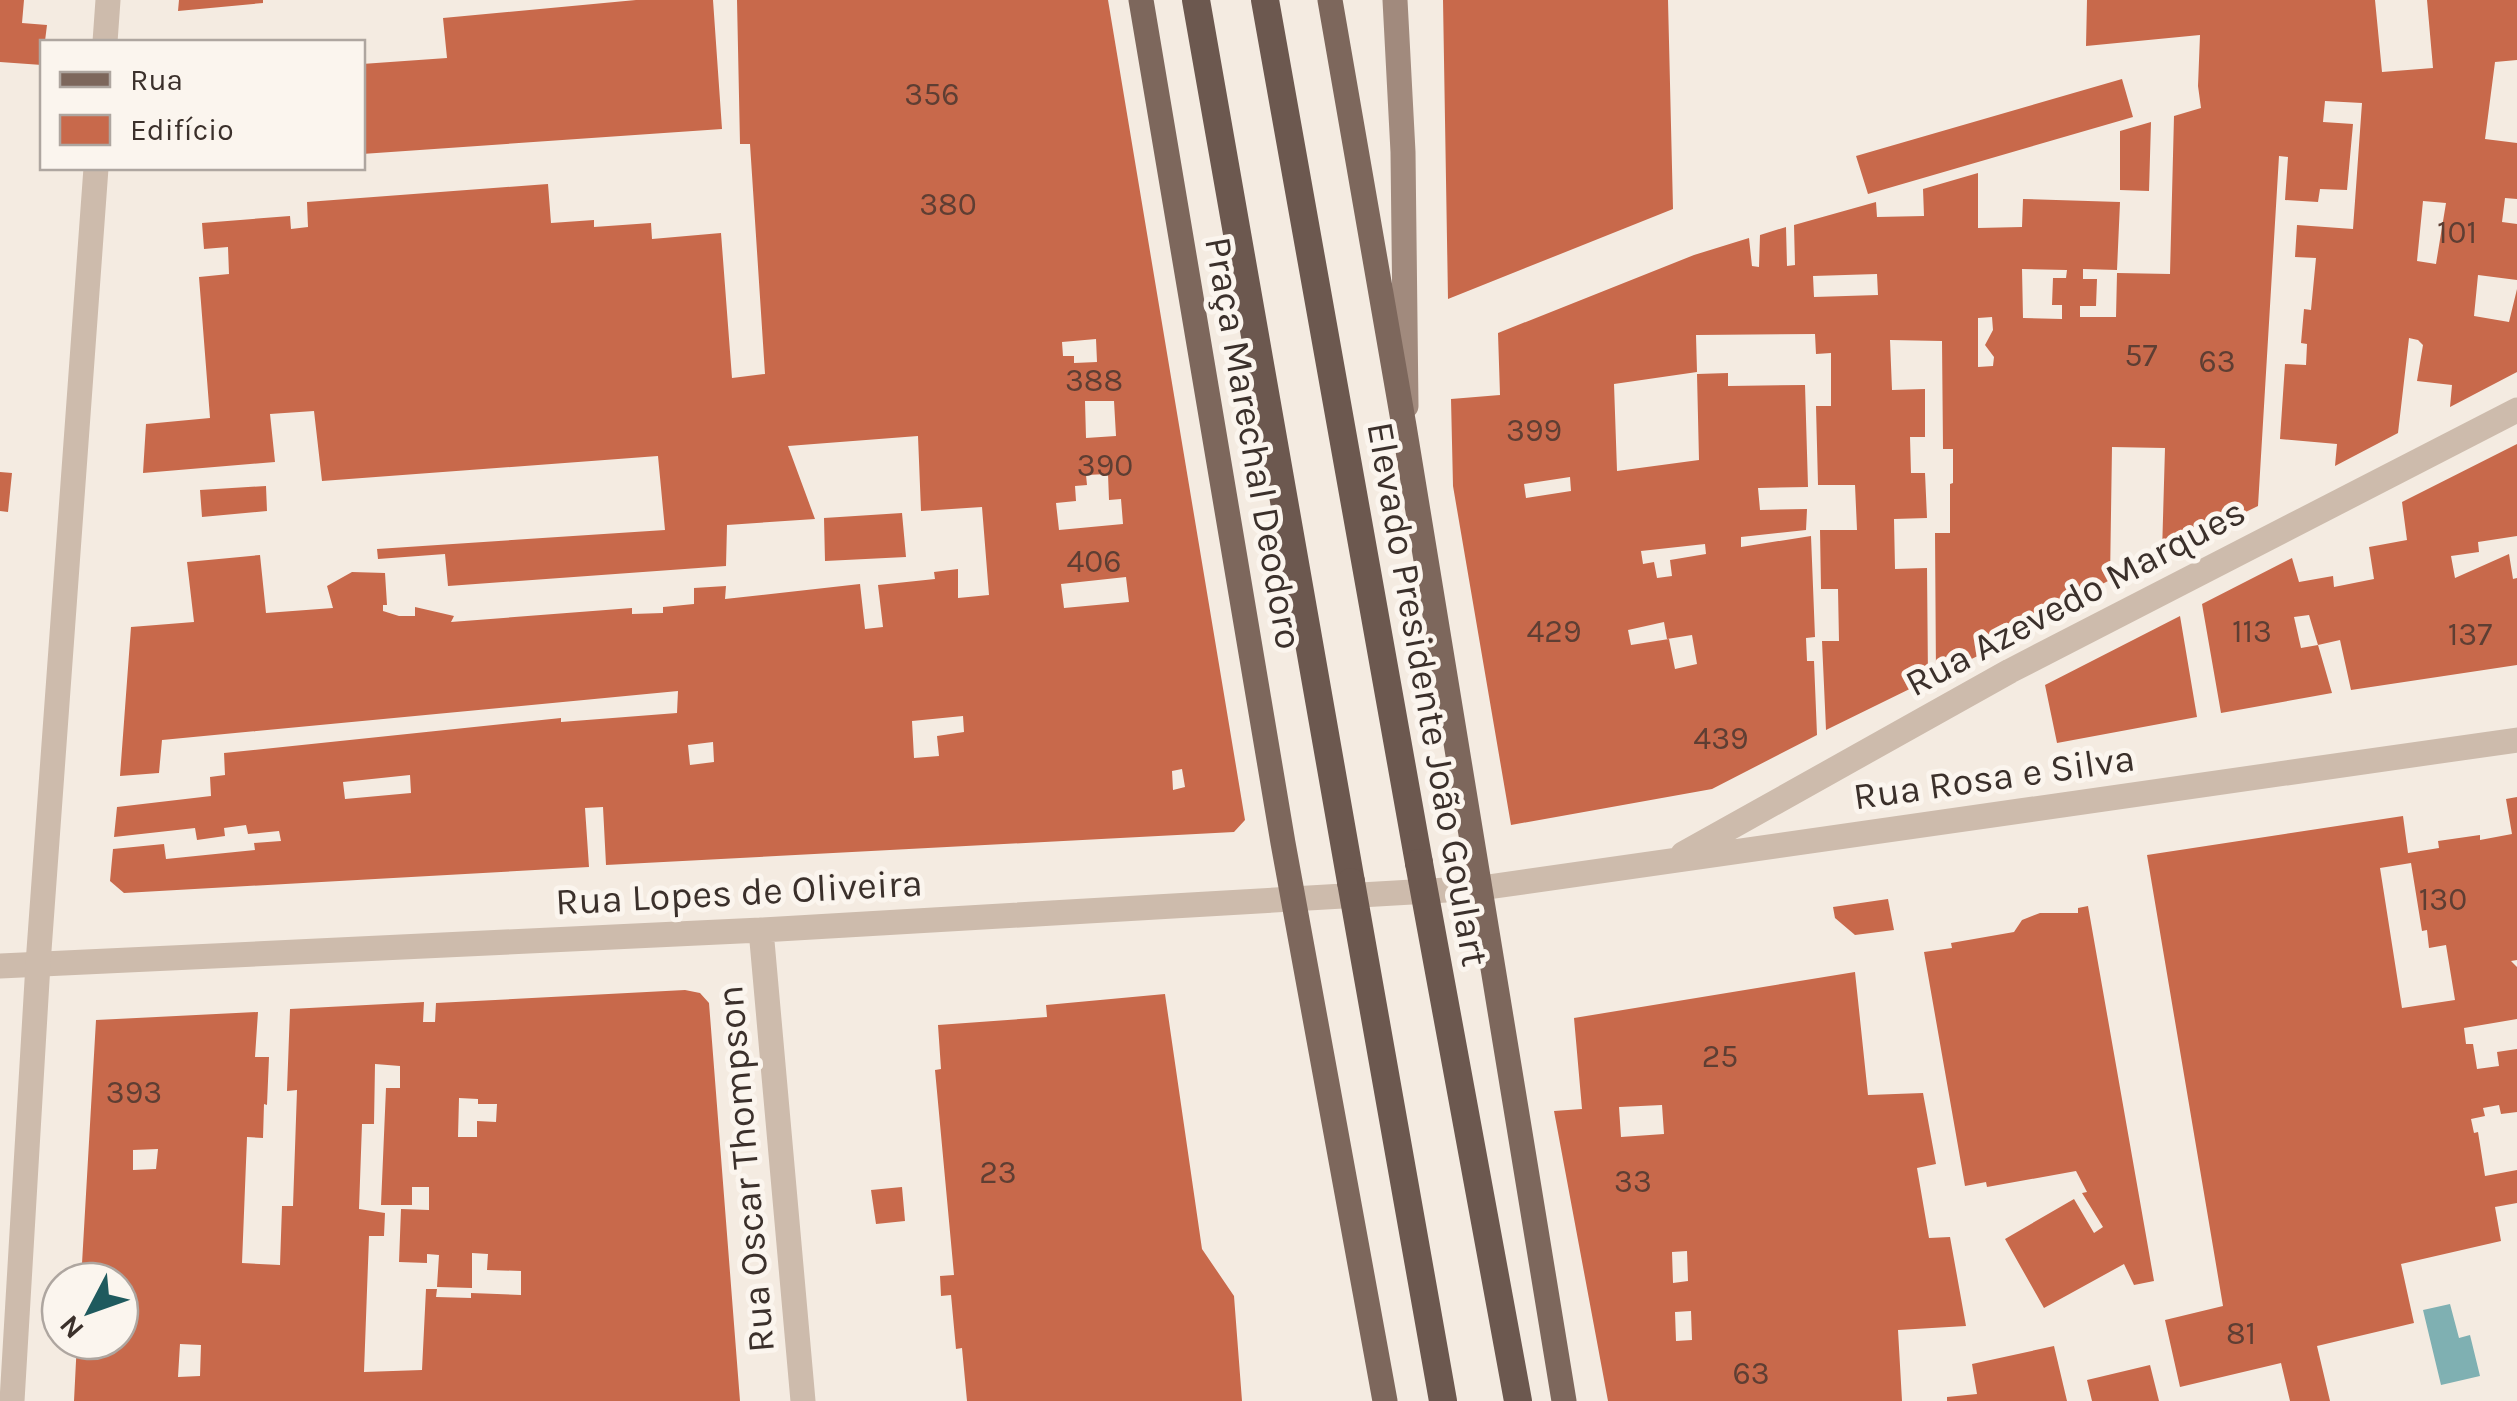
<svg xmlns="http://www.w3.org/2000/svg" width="2517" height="1401" font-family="Karla,sans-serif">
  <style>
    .water { fill: #7fb0b2 }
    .building { fill: #c8694b; fill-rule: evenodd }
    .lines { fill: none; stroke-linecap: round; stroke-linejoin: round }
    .minor { stroke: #cdbbac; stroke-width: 25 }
    .tertiary { stroke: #cdbbac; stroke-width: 25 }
    .secondary { stroke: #a18a7d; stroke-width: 25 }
    .primary { stroke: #7d675c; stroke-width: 25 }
    .trunk { stroke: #6c584f; stroke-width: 28 }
    .trunk-bridge { stroke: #6c584f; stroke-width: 28 }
    .labels { text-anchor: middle; stroke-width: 10; stroke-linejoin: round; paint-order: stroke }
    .number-label { font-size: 32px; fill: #5e3e33 }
    .street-label { font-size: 38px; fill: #3b302b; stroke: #fbf5ee }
  </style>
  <rect width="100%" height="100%" fill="#f4ebe1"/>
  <path class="water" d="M2450 1304 2459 1338 2470 1335 2480 1376 2441 1385 2423 1310Z"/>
  <path class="building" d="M0 0H24L22 23 47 25 42 65 0 62Z
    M179 0H263V3L178 11Z
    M636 0H713L722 129 362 154V64L447 58 443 18Z
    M737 0H1108L1245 820 1234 832 606 865 603 807 585 808 589 867 124 893 110 881 113 849 164 844 166 859 255 850 254 843 281 841 279 831 248 834 246 825 224 828 225 836 197 840 195 828 114 837 117 807 211 796 210 777 225 775 224 753 561 718V722L677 713 678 691 162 740 159 773 120 776 131 627 194 622 187 562 260 555 266 613 333 608 327 586 352 572 385 573 387 605H383V611L399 616H415V607L454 616 451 622 632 608V614L663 613V607L694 604V588L726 586 725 599 860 584 865 629 883 627 878 585 935 579 934 572 958 569V598L989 595 982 507 921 511 918 436 788 446 815 519 727 525 726 566 448 586 445 554 378 559 377 549 665 530 658 456 322 481 314 411 270 414 275 462 143 473 146 424 210 418 199 277 229 274 228 247 204 249 202 223 290 216 291 229 308 227 307 202 548 184 551 223 594 220V227L651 223 652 239 721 233 732 378 765 374 750 144H740ZM1096 339 1097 362 1074 363V356H1063L1062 342ZM1085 401H1114L1116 436 1086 438ZM1108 474 1109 500 1121 499 1123 524 1059 530 1056 503 1076 501 1075 486 1087 485 1086 475ZM1126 577 1129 602 1064 608 1061 584ZM963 716 964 732 937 736 939 756 914 758 912 721ZM713 742 714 762 690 765 688 745ZM1182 769 1185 787 1173 790 1172 771ZM410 775 411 793 345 799 343 782Z
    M1443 0H1668L1673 209 1448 299Z
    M2087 0H2375L2382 72 2433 68 2427 0H2517V60L2495 62 2485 139 2517 143V199L2505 198 2502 222 2517 224V280L2478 275 2474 316 2509 322 2517 289V372L2450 407 2452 385 2417 381 2423 345 2418 340 2409 338 2398 433 2335 466 2337 444 2280 439 2285 364 2306 365 2307 344 2301 343 2304 309 2311 310 2316 258 2295 257 2297 225 2353 229 2362 103 2325 101 2323 122 2353 124 2347 190 2320 189 2318 202 2285 200 2288 157 2279 156 2258 506 2162 553 2165 448 2112 447 2110 580 1984 645V653L1936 676 1935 533H1950V484L1953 483V449H1943L1942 341 1890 340 1892 390 1925 389V437H1910L1911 473H1925L1927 518 1894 519 1895 569 1927 568 1928 680 1826 730 1822 641H1839L1838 589H1821L1820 530H1857L1855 485H1818L1816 406H1831V353L1816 354 1815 334 1696 335 1697 372 1614 384 1617 471 1699 460 1697 374 1728 373V386L1805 385 1808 487 1758 488 1760 510 1807 509 1806 530 1741 537V547L1811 536 1815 637 1806 638 1807 661H1814L1817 735 1712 789 1511 825 1453 486 1451 399 1500 395 1498 333 1694 255 1749 238 1752 266 1759 267 1760 235 1786 227 1787 266 1795 265 1794 225 1876 202 1877 217 1924 216 1923 189 1978 173V228L2022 227 2023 199 2120 202 2117 270 2083 269V279H2097L2096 306H2080V317H2116L2117 273 2170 274 2174 116 2201 108 2198 86 2200 35 2086 46ZM2423 201 2446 203 2436 264 2417 261ZM2022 269 2067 270 2066 278H2053L2052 305H2062V319L2023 318ZM1877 274 1878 295 1814 297 1813 276ZM1992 317 1993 330 1985 345 1994 357 1993 366 1978 367V318ZM1570 477 1571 491 1526 498 1524 484ZM1705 544 1706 554 1670 560 1672 576 1657 578 1654 562 1643 564 1641 551ZM1664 622 1667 639 1692 635 1697 664 1675 669 1669 639 1631 645 1628 630Z
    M2122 79 2133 117 1868 194 1856 156Z
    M2151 122 2149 191 2120 190V131Z
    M2517 444V536L2478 542 2479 552 2451 556 2455 578 2509 554 2513 579 2517 578V665L2351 690 2340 640 2318 645 2309 615 2294 617 2301 648 2318 645 2332 693 2221 713 2202 604 2292 558 2299 582 2333 576 2334 587 2374 579 2369 547 2407 540 2402 502Z
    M0 472 12 473 8 512 0 511Z
    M266 486 267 511 202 517 200 490Z
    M902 513 906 557 825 561 824 518Z
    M2180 616 2197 717 2057 743 2045 685Z
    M2517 797V960L2511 961 2517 967V1019L2464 1028 2466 1044H2473L2477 1069 2499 1066 2497 1052 2517 1049V1112L2501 1114 2499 1105 2483 1108 2485 1116 2471 1119 2474 1133 2478 1132 2485 1176 2517 1170V1203L2495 1207 2501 1241 2401 1264 2414 1323 2317 1346 2330 1401H2290L2281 1363 2180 1387 2165 1320 2223 1306 2147 855 2403 816 2408 853 2439 848 2438 841 2480 835V840L2512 834 2506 799ZM2411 863 2422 931 2427 930 2429 948 2446 945 2455 1000 2402 1008 2380 868Z
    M1888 899 1894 930 1855 935 1835 918 1833 907Z
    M2088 906 2154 1281 2134 1285 2124 1264 2044 1308 2005 1239 2074 1199 2094 1233 2103 1227 2082 1193 2087 1192 2076 1171 1987 1187 1986 1182 1965 1186 1924 952 1952 948 1951 943 2014 932 2022 920 2040 913H2078V908Z
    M1855 972 1868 1095 1923 1093 1936 1164 1917 1168 1929 1238 1950 1237 1966 1326 1898 1330 1902 1401H1608L1554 1111 1582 1109 1574 1018ZM1662 1105 1664 1134 1621 1137 1619 1107ZM1687 1251 1688 1281 1673 1283 1672 1252ZM1691 1311 1692 1340 1676 1341 1675 1312Z
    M685 990 700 993 709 1003 740 1401H74L77 1341H120V1281H81L96 1020 258 1012 255 1057H269L267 1105 264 1104 263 1138 247 1137 242 1263 280 1265 282 1206H293L297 1090 287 1091 290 1009 424 1002 423 1022H435L436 1003ZM375 1064 400 1066V1088H386L381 1205H412V1187H429V1210L401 1209 399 1262 427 1263V1254L439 1255 437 1287 472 1288V1253L488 1254 487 1270 521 1271V1295L471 1293V1298L436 1297 437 1289H426L422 1370 364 1372 369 1236H384L385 1213 359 1209 362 1124H374ZM459 1098 478 1099V1104H497L496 1122 477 1121V1137H458ZM158 1149 156 1169 133 1170V1150ZM180 1344 201 1345 200 1376 178 1377Z
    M1165 994 1202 1249 1234 1296 1242 1401H967L962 1348 956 1349 951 1295 941 1296 940 1276 954 1275 935 1070 941 1069 938 1025 1047 1017 1046 1005Z
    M902 1187 905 1221 876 1224 871 1190Z
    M2054 1346 2067 1401H1947V1397L1977 1394 1972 1364Z
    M2150 1365 2159 1401H2092L2087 1380Z"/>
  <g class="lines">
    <path class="minor" d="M1683 854 2010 671 2517 410
      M761 930 803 1401
      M0 966 761 930 1481 888 2517 740"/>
    <path class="tertiary" d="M105 42 108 0
      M12 1401 38 964 96 168"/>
    <path class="secondary" d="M1395 0 1403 152 1406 406"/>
    <path class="primary" d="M1141 0 1283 843 1385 1401
      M1330 0 1404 426 1564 1401"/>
    <path class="trunk" d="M1196 0 1351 882
      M1265 0 1419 863"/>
    <path class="trunk-bridge" d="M1419 863 1518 1401
      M1351 882 1443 1401"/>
  </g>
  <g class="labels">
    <g class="number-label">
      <text x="932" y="105">356</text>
      <text x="948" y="215">380</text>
      <text x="2457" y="243">101</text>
      <text x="2141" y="366">57</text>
      <text x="2217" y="372">63</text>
      <text x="1094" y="391">388</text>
      <text x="1534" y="441">399</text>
      <text x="1105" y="476">390</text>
      <text x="1094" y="572">406</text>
      <text x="1554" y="642">429</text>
      <text x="2252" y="642">113</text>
      <text x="2470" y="645">137</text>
      <text x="1721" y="749">439</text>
      <text x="2443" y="910">130</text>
      <text x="1720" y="1067">25</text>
      <text x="134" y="1103">393</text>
      <text x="998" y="1183">23</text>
      <text x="1633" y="1192">33</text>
      <text x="2241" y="1344">81</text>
      <text x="1751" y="1384">63</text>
    </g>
    <g class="street-label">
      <text transform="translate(1254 443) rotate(80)" y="13">Praça Marechal Deodoro</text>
      <text transform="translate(2075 597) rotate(-28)" y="13">Rua Azevedo Marques</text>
      <text transform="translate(1428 694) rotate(80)" y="13">Elevado Presidente João Goulart</text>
      <text transform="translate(1994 777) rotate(-8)" y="13">Rua Rosa e Silva</text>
      <text transform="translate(739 892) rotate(-3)" y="13">Rua Lopes de Oliveira</text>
      <text transform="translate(745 1169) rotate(-95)" y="13">Rua Oscar Thompson</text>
    </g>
  </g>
  <rect x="40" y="40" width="325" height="130" fill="#fbf5ee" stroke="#aea6a0" stroke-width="2.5"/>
  <rect x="60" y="72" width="50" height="15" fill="#7d675c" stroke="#aea6a0" stroke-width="2.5"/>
  <text x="130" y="90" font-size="30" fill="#3b302b">Rua</text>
  <rect x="60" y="115" width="50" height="30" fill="#c8694b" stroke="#aea6a0" stroke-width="2.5"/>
  <text x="130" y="140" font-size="30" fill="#3b302b">Edifício</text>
  <g transform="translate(90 1311) rotate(229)"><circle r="48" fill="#fbf5ee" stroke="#aea6a0" stroke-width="2.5"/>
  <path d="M0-8L18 38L0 25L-18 38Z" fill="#1f5a5e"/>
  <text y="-15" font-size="28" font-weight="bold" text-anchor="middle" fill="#3b302b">N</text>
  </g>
</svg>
